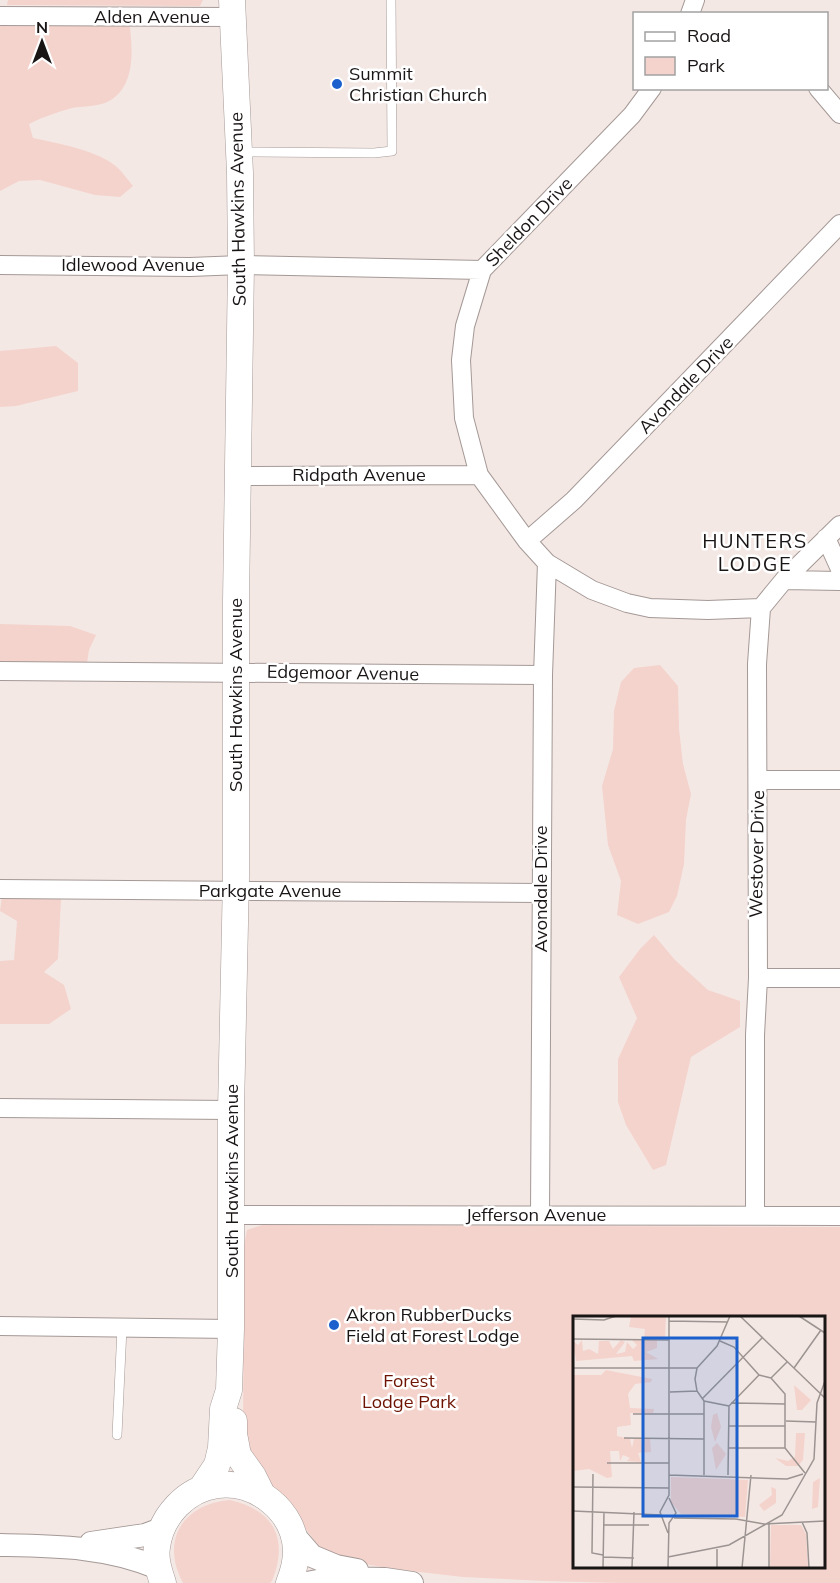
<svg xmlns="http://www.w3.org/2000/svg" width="840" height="1583" font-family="Mulish,sans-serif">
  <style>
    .green { fill: #f4d3cc; fill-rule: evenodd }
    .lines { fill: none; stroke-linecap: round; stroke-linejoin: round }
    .service-casing { stroke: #a49996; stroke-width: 10 }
    .minor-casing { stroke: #a49996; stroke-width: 20 }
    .tertiary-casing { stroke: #a49996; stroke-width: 24 }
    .secondary-casing { stroke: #a49996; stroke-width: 27 }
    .service { stroke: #fff; stroke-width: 9 }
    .minor { stroke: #fff; stroke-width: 18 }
    .tertiary { stroke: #fff; stroke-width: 22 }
    .secondary { stroke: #fff; stroke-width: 26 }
    .poi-dot { fill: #1b60cc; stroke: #fff; stroke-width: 2 }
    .labels { text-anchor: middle; stroke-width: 5; stroke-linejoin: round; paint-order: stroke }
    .street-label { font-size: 18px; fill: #191514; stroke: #fff }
    .poi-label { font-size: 18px; fill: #191514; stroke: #fff; text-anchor: start }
    .park-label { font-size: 18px; fill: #6e1302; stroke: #fff }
    .neighbourhood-label { font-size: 20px; letter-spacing: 1.5px; fill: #191514; stroke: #fff }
    .inset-road { fill: none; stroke: #9c9491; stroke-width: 1.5 }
    .view { fill: #1b60cc; fill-opacity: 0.15; stroke: #1b60cc; stroke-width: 3 }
    .inset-edge { fill: none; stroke: #191514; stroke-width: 3 }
  </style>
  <rect width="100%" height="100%" fill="#f4e8e5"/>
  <path class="green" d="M8 0H203L200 6 7 5Z
    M129 21C133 48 136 86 109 101 99 107 83 106 72 108 57 112 43 117 29 124L33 138C57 143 100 151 118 168 123 173 128 180 133 186L120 197 95 195 40 180 19 181 0 191V22Z
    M56 346 78 363V391L16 406 0 407V351Z
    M0 624 70 626 96 635 89 650 87 663 0 662Z
    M660 665 678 686 679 729 683 764 691 794 686 820 684 864 677 896 669 912 638 924 617 915 621 881 608 845 602 786 613 749 614 711 621 682 634 668Z
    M37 894 61 899 58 959 44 972 64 985 71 1009 49 1024H0V961L14 960 17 921 0 911 2 896 17 899Z
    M654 935 675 960 708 990 740 1001V1027L691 1057 666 1165 653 1170 626 1125 618 1102V1059L637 1018 619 977 640 949Z
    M262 1225 840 1227V1583H620L545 1581 463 1577 394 1569 336 1559 320 1548 283 1499 247 1455 243 1440 244 1245 247 1230ZM574 1318H824V1566H574Z
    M230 1500C274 1510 289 1539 272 1581L270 1583H183C160 1540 183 1504 230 1500Z"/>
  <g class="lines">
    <g class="service-casing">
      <path id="service" d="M242 152 374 153 392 151 391 0
        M117 1435 122 1328"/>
    </g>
    <g class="minor-casing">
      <path id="minor" d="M690 14 695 0
        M0 16 232 17
        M652 88 632 115 482 270 465 326 461 360 464 418 479 475 527 541 547 563 592 590 627 603 650 608 708 610 761 608
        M818 88 840 114
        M0 265 190 267 241 265 482 270
        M239 476 479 475
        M826 538 840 569
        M527 541 574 500 840 224
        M784 580 840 581
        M0 671 543 675
        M758 780H840
        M0 889 541 893
        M758 978H840
        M0 1108 231 1110
        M755 1214V1035L758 978 757 664 761 608 784 580 840 525
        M233 1215 840 1216
        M540 1215 543 675 547 563
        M0 1326 231 1329"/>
    </g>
    <g class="tertiary-casing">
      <path id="tertiary" d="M293 1534 312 1556 336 1566 357 1570
        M91 1543 145 1535 161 1529
        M0 1545C54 1546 107 1546 158 1568
        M307 1583 333 1578 385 1579 412 1583"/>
    </g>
    <g class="secondary-casing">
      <path id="secondary" d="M234 1421V1434L238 1455 253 1476 262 1494
        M201 1489 217 1465 221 1448 223 1409 229 1390 231 1329V1110L236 877V601L241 265 240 173 232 0
        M163 1583C159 1571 155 1559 157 1547 161 1516 186 1489 217 1485 256 1480 295 1511 296 1551 296 1563 293 1573 289 1583"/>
    </g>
    <use href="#service" class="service"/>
    <use href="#minor" class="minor"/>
    <use href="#tertiary" class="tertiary"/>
    <use href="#secondary" class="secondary"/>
  </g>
  <g class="poi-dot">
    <circle cx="337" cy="84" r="6"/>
    <circle cx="334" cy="1325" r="6"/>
  </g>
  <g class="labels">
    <g class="street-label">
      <text x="152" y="23">Alden Avenue</text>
      <text transform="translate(238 209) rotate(-91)" y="6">South Hawkins Avenue</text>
      <text transform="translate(529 222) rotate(-46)" y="6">Sheldon Drive</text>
      <text x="133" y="271">Idlewood Avenue</text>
      <text transform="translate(686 385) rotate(-46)" y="6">Avondale Drive</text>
      <text x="359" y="481">Ridpath Avenue</text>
      <text transform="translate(343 673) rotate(1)" y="6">Edgemoor Avenue</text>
      <text transform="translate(236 695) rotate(-90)" y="6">South Hawkins Avenue</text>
      <text transform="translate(757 854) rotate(-89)" y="6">Westover Drive</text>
      <text transform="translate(541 889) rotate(-90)" y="6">Avondale Drive</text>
      <text x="270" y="897">Parkgate Avenue</text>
      <text transform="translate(232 1181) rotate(-90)" y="6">South Hawkins Avenue</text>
      <text x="536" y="1221">Jefferson Avenue</text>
    </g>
    <g class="poi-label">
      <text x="349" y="80">Summit<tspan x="349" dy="21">Christian Church</tspan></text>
      <text x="346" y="1321">Akron RubberDucks<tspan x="346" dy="21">Field at Forest Lodge</tspan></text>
    </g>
    <g class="park-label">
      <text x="409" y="1387">Forest<tspan x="409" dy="21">Lodge Park</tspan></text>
    </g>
    <g class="neighbourhood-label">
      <text x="755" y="548">HUNTERS<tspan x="755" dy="23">LODGE</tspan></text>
    </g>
  </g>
  <g transform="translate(573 1316)">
    <rect width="252" height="252" fill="#f4e8e5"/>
    <path d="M58 0H93L92 23 71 22 72 13 56 11ZM9 24 10 35 16 33 25 38 26 25H36L40 33 48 24 52 26 43 38 52 36 54 26 60 33 64 29 59 24H84V32L73 36 85 43 61 45 59 40 3 45 0 25 5 29ZM33 54 79 63 78 66 62 68 55 78 57 92 81 93 80 97H57L58 109 44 111V120L57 123 59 132 61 123H68L69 130 70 123H77L78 136 65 137 68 146 54 145 57 142 50 139 47 145 46 135H37L39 161 34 162 16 153 0 155V59H28ZM221 69 238 84 229 94H224ZM144 97 148 111 142 126 138 111 140 99ZM223 117H232L230 144 225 150H213L202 142 215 145 222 141ZM144 127 153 138 143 154 139 132ZM98 161 175 164 172 201 108 198 98 186ZM247 162 245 191 239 193 240 166ZM198 171 203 173V187L191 195 186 189 199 179ZM198 209H228L233 218 235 252H197Z" fill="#f4d3cc"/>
    <path class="inset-road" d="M167 0 252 82M226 0 252 17M0 3 31 4 43 0M96 5 155 6M0 23 96 24M147 25 161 31 186 59 198 62M0 52H124M221 52 248 14M198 62 212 78V132L232 157M198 62 214 46M97 76 124 75M129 83 189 22M158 87 212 88M156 90 131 85 124 75 122 63 124 52 144 30 157 0M60 98H131M213 105 243 106M155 110H212M51 122 131 123M155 132H212M34 147H96M20 158 19 237 30 239M96 159 214 163 230 158M131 159V85M155 159 156 90 186 59M0 171 96 172M0 195 88 199M101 202 163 203 191 208 252 205M229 206 234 217 236 252M30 209H76M95 217 87 196 96 179V0M144 233V252M30 241 61 242M95 241 156 229 209 199 241 143 244 87 252 65M30 252 31 196M59 252 61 196M95 252 96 207 103 197 96 182M169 252 178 159M196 252V208"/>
    <path class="view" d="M70 22H164V200H70Z"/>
    <rect width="252" height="252" class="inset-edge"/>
  </g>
  <rect x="633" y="12" width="195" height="78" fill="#ffffff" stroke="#a3a1a1" stroke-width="1.5"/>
  <rect x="645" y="32" width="30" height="9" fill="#ffffff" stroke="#a3a1a1" stroke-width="1.5"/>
  <text x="687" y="42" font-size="18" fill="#191514">Road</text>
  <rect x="645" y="57" width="30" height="18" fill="#f4d3cc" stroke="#a3a1a1" stroke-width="1.5"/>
  <text x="687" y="72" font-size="18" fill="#191514">Park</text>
  <g transform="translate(42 42)" stroke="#ffffff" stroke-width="4.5" paint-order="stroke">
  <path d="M0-4.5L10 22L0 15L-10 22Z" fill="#191514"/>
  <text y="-9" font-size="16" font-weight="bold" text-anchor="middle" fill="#191514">N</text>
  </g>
</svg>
